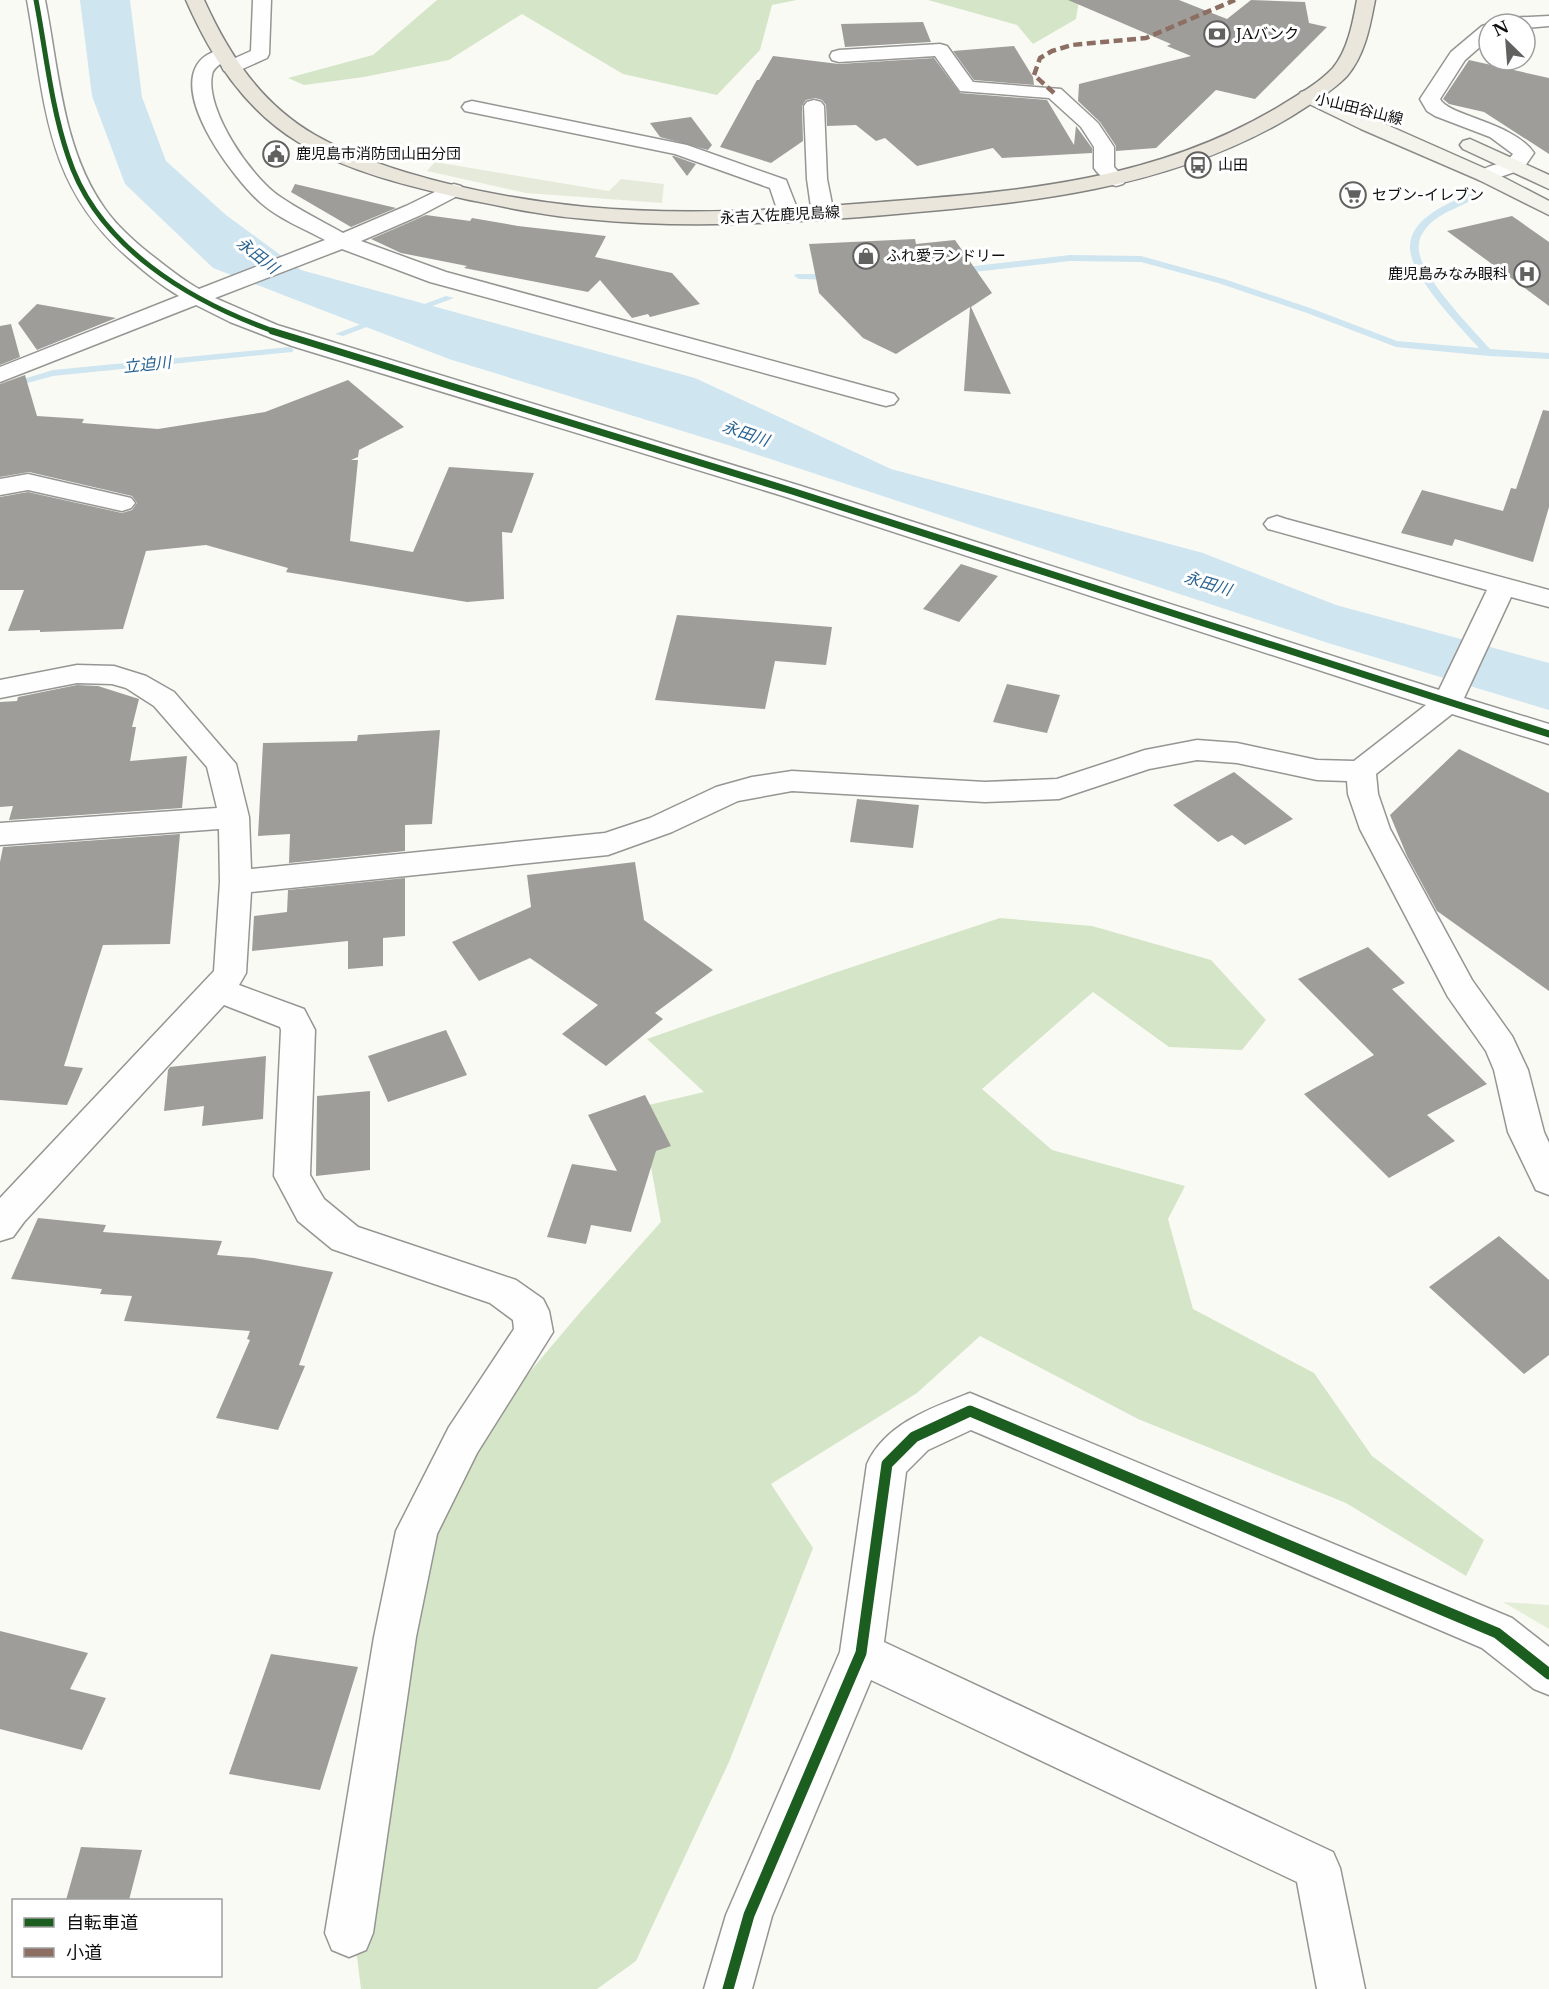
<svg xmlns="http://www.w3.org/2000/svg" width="1549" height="1989" font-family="'Libre Baskerville','Noto Sans JP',serif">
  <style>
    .green { fill: #e4eed7 }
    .forest { fill: #d5e5c7 }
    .cemetery { fill: #e6eadb }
    .water { fill: #cfe5f0 }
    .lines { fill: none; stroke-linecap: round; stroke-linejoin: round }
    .stream { fill: #cfe5f0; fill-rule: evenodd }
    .building { fill: #9e9d9a }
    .street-casing { stroke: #959593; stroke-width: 3 }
    .secondary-casing { stroke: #8b8b89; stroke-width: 3 }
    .primary-casing { stroke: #828280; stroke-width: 3 }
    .street { fill: #fefefe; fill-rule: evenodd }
    .secondary { fill: #f4f3ec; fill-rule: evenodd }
    .primary { fill: #eae6dc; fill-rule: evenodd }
    .quiet { stroke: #8d6e63; stroke-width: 4.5; stroke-dasharray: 9 4.5; stroke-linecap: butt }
    .cycleway-far2-casing { stroke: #fff; stroke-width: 8 }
    .cycleway-far1-casing { stroke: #fff; stroke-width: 10 }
    .cycleway-casing { stroke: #fff; stroke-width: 15 }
    .cycleway-far2 { stroke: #1b5e20; stroke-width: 5 }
    .cycleway-far1 { stroke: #1b5e20; stroke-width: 7 }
    .cycleway { stroke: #1b5e20; stroke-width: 11 }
    .labels { text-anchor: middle; stroke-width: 6; stroke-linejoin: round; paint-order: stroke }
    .far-poi-label { font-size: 15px; fill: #0f0f0f; stroke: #fff; text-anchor: start }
    .far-street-label { font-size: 15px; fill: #0f0f0f; stroke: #fff }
    .far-water-label { font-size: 16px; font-style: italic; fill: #286291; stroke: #fff }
  </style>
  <rect width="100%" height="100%" fill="#fafaf5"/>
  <path class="green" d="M1503 1602 1549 1605V1629Z"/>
  <path class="forest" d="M437 0H797L772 5 760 50 717 95 623 74 522 14 449 60 364 77 304 85 288 78 373 55Z
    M928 0H1079L1076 19 1033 44 1017 25Z
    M1000 918 1092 926 1211 960 1266 1020 1242 1050 1169 1047 1093 992 982 1089 1052 1150 1185 1186 1168 1219 1193 1309 1314 1373 1372 1456 1484 1540 1466 1576 1346 1503 1138 1419 980 1336 917 1393 771 1484 813 1548 729 1762 636 1961 597 1989H361L351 1909 432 1488 582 1310 661 1222 640 1107 704 1092 647 1039 834 973Z"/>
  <path class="cemetery" d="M435 162 609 191 621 179 664 184 662 203 526 193 427 171Z"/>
  <path class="water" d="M80 0H130L142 97 166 161 226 215 301 270 695 378 891 469 1203 553 1336 605 1549 663V710L1328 643 731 446 449 359 213 268 125 184 92 96Z"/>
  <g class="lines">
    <path class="stream" d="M1470 194 1477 196C1462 208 1441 211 1427 227 1423 232 1419 238 1419 244 1414 271 1472 328 1490 349L1549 353V359L1489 356 1396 347 1307 313 1218 283 1141 262 1070 261 957 274 952 271 957 268 1070 255 1141 256 1224 279 1313 309 1397 341 1479 348C1460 327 1408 274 1410 246 1411 218 1448 203 1470 194Z
      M796 274H833L838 277 833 280 799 279 794 276Z
      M446 296 454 298 416 312 408 310Z
      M377 318 385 320 343 336 335 334Z
      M289 347 294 350 292 352 53 376 9 388 4 385 53 370Z"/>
  </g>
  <path class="building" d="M1068 0H1179L1227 19 1251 0 1305 2 1309 23 1327 27 1255 99 1216 90 1156 148 1116 151V146L1100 122 1078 101 1079 84 1191 56 1167 46 1171 44Z
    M923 22 931 42 845 47 841 24Z
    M1014 46 1033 77 1034 85 974 80 953 51Z
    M773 56 839 64 934 58 960 93 1047 100 1074 145 1076 126 1092 148V153L1002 158 993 148 917 166 885 138 876 141 856 125 827 126 826 105 822 100 815 98 806 100 802 106 803 141 771 163 720 147 757 80H759Z
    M1469 60 1549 78V154L1484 112 1449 104 1443 99Z
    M691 117 712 145 708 150 660 137 650 123Z
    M672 156H674L696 164 687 176Z
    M295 184 396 208 351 227 291 192Z
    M426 215 470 221 472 218 518 226 606 236 595 257 672 273 700 304 650 317 648 314 632 318 600 280 588 292 464 268 467 266 401 253 371 239Z
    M1512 216 1549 242V306L1447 231Z
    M915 239 916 244 955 240 992 293 971 307 1011 394 964 391 970 307 896 354 863 338 819 293 809 244Z
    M37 304 116 318 37 350 18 323Z
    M11 324 20 357 0 365V326Z
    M25 375 37 416 84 419 82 423 158 429 265 412 348 380 404 427 359 450 358 457 351 460H358L350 541 413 552 449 467 534 473 512 533 502 532 504 599 467 602 286 572 288 568 206 545 146 551 123 629 40 632V630L8 631 24 590H0V497L28 492 122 513 132 510 137 503 132 496 29 472 0 477V384Z
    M1543 410 1549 411V507L1533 562 1455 539 1452 546 1401 533 1422 490 1503 511 1511 488 1516 489Z
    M961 564 998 576 959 622 923 609Z
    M677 615 832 627 826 665 775 661 765 709 655 700Z
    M1007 684 1060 695 1047 733 993 722Z
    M77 685 98 686 139 699 132 727H136L130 761 187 756 182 808 9 820 13 806 0 807V702L17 701 18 697Z
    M440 730 432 824 405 825V851L289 863 290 834 258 836 263 743 357 741 358 735Z
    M1459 749 1549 793V991L1437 911 1407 856 1390 815Z
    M1234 772 1293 819 1245 845 1232 835 1218 842 1173 805Z
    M857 799 919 805 913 848 850 842Z
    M180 834 170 944 103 945 64 1066 83 1068 67 1105 0 1100V862L3 847Z
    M635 862 644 920 713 970 655 1013 663 1019 606 1066 562 1034 598 1005 530 958 479 981 452 942 531 907 527 875Z
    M405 878V936L383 938V966L348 969V941L252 951 254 916 287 912 288 890Z
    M1368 947 1405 983 1392 989 1487 1084 1427 1115 1455 1141 1389 1178 1304 1094 1374 1055 1298 979Z
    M446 1030 467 1075 388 1102 368 1056Z
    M266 1056 263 1119 202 1126 204 1106 164 1111 168 1070 170 1067Z
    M370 1091V1170L316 1176 317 1096Z
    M645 1095 671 1146 656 1151 631 1232 591 1225 586 1244 547 1237 572 1164 617 1171 588 1115Z
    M38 1218 106 1225 103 1232 222 1241 217 1255 254 1258 333 1272 299 1365 305 1366 278 1430 216 1418 250 1340 247 1339 250 1331 124 1321 132 1296 100 1294 102 1289 11 1279Z
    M1499 1236 1549 1280V1355L1524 1374 1429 1287Z
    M0 1631 88 1653 70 1689 106 1698 82 1750 0 1729Z
    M271 1654 358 1667 320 1790 229 1774Z
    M81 1847 142 1850 129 1900H66Z"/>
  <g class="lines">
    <g class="street-casing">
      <path id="street" d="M27 0H45C59 70 62 149 105 209 117 226 134 241 150 254 166 266 181 279 199 289L325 240C305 229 279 219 261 203 235 180 175 102 197 65 203 55 217 48 228 51L230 55C226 62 213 66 212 75 205 110 251 177 279 196 299 210 322 221 343 233L406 206 447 186 454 184 461 186 464 190 461 194 421 215 361 241 446 272 894 394 898 399 894 404 886 406 878 404 430 282 342 249 215 298 277 325 801 486 1439 690 1487 590 1268 529 1264 524 1268 519 1277 516 1286 519 1549 590V607L1511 597 1464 698 1549 724V744L1452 714 1376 774 1378 794 1390 829 1472 980 1512 1036 1528 1070 1544 1132 1549 1143V1195L1536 1190 1508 1132 1494 1070 1486 1051 1448 997 1360 829 1348 794 1347 781 1317 780 1237 763 1197 760 1149 769 1059 799 985 802 792 791 738 801 672 832 608 855 251 892 246 973 239 985 304 1009 315 1030 310 1175 324 1199 358 1227 516 1280 543 1299 549 1311 553 1332 477 1453 437 1534 416 1637 373 1933 366 1950 349 1957 332 1950 325 1933 374 1637 396 1531 449 1427 514 1329 513 1320 490 1303 332 1249 298 1221 274 1176 281 1030 280 1027 224 1005 24 1222 13 1237 0 1241V1198L214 971 220 882 219 829 0 845V823L217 808 207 767 154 706 126 688 112 684 77 683 0 698V680L77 665 114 666 146 676 174 692 236 764 249 817 251 869 605 833 650 818 716 787 752 777 792 771 985 782 1057 779 1145 750 1197 740 1237 743 1317 760 1354 761 1426 705 783 496 292 346 230 322 196 305 0 382V367L179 296C162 286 146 273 131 260 44 186 46 104 27 0Z
        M253 0H271L269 54 267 58 238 71H224L222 67 224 63 251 51Z
        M1549 16V26L1525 28V24H1496L1499 20 1505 18Z
        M1489 24V39L1465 60 1440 99C1448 116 1513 122 1534 153L1523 169 1486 182 1479 180 1476 176C1484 163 1504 167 1513 154L1490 137 1435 116 1427 111 1420 99 1451 52 1482 26Z
        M940 44 947 46 973 82 1061 89 1098 123 1114 147V167L1126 180 1123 184 1116 186 1109 184 1097 172 1094 168V147L1081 127 1049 98 960 91 935 56 839 62 832 60 830 56 832 52 839 50Z
        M814 100 821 102 824 106 827 179 834 214 831 219 823 220 815 219 812 214 807 179 804 106 807 102Z
        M472 101 687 145 786 180 800 216 797 221 789 222 781 221 770 188 675 154 465 111 462 107 465 103Z
        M28 474 131 498 135 503 131 508 122 511 28 490 0 495V479Z
        M970 1393 1512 1618 1549 1647V1695L1534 1689 1482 1648 971 1430 928 1450 906 1472 884 1642 1333 1852 1340 1868 1365 1989H1317L1297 1882 871 1680 772 1916 752 1989H704L726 1915 840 1652 867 1464C885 1424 931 1408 970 1393Z"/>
    </g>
    <g class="secondary-casing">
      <path id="secondary" d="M1308 90 1493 172 1549 201V215L1479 180 1361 129 1301 100 1298 96 1301 92Z
        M1470 139 1549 175V189L1463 149 1460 145 1463 141Z"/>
    </g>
    <g class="primary-casing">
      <path id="primary" d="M186 0H204C229 55 261 104 315 135 387 176 503 199 586 207 685 216 783 210 882 202 1023 191 1155 181 1280 106 1298 95 1319 83 1333 68 1348 50 1353 22 1357 0H1375C1370 26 1365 55 1347 76 1332 92 1310 104 1292 116 1169 190 1026 203 885 215 786 223 686 229 586 219 545 216 505 207 465 199 408 186 349 172 298 142 244 109 211 57 186 0Z"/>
    </g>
    <use href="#street" class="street"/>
    <use href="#secondary" class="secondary"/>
    <use href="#primary" class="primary"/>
    <path class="quiet" d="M1054 93 1034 75 1040 58 1052 51 1072 45 1146 38 1235 0"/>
    <g class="cycleway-far2-casing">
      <path id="cycleway-far2" d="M36 0C46 52 51 106 68 156 97 247 191 302 276 332"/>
    </g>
    <g class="cycleway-far1-casing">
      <path id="cycleway-far1" d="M272 331 792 491 1549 734"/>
    </g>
    <g class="cycleway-casing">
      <path id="cycleway" d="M728 1989 749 1915 861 1653 887 1464 914 1437 970 1411 1497 1633 1549 1674"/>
    </g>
    <use href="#cycleway-far2" class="cycleway-far2"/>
    <use href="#cycleway-far1" class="cycleway-far1"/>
    <use href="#cycleway" class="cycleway"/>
  </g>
  <defs>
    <g id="bank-ring" transform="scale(1.35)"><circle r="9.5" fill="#fff" stroke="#616160" stroke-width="1.5"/><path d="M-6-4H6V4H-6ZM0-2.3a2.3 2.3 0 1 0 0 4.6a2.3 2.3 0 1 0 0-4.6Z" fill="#616160"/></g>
    <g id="civic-ring" transform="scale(1.35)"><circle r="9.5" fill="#fff" stroke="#616160" stroke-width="1.5"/><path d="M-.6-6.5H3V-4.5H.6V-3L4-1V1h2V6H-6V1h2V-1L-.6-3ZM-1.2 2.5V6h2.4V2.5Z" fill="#616160"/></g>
    <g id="bus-ring" transform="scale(1.35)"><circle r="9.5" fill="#fff" stroke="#616160" stroke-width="1.5"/><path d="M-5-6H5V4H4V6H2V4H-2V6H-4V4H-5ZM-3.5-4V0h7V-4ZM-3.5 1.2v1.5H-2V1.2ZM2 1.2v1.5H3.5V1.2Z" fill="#616160"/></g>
    <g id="supermarket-ring" transform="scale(1.35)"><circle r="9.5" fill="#fff" stroke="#616160" stroke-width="1.5"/><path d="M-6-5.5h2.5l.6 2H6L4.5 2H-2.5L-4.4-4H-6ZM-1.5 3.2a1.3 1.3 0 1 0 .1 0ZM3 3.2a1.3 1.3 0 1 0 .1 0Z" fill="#616160"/></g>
    <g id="shop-ring" transform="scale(1.35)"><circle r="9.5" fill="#fff" stroke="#616160" stroke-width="1.5"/><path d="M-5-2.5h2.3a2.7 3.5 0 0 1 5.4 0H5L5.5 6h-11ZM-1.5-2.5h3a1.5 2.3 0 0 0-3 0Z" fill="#616160"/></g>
    <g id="hospital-ring" transform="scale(1.35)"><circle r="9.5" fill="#fff" stroke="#616160" stroke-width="1.5"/><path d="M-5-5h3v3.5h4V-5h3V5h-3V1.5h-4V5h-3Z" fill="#616160"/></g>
  </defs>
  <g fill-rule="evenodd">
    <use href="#bank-ring" x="1217" y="34"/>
    <use href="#civic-ring" x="276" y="154"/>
    <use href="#bus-ring" x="1198" y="165"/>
    <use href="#supermarket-ring" x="1353" y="195"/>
    <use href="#shop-ring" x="866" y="256"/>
    <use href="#hospital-ring" x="1527" y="274"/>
  </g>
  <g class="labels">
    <g class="far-poi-label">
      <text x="1236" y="39">JAバンク</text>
      <text x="296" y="159">鹿児島市消防団山田分団</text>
      <text x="1218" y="170">山田</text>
      <text x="1372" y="200">セブン-イレブン</text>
      <text x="886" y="261">ふれ愛ランドリー</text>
      <text x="1508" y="279" text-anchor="end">鹿児島みなみ眼科</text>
    </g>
    <g class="far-street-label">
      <text transform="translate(1359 109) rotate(14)" y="5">小山田谷山線</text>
      <text transform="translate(780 215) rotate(-3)" y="5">永吉入佐鹿児島線</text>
    </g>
    <g class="far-water-label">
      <text transform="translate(258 255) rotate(38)" y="6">永田川</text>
      <text transform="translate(147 364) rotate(-6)" y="6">立迫川</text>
      <text transform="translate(746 433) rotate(19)" y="6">永田川</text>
      <text transform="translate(1208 583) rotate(17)" y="6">永田川</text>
    </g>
  </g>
  <rect x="12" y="1899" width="210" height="78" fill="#ffffff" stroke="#9f9f9f" stroke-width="1.5"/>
  <rect x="24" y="1918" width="30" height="9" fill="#1b5e20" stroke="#9f9f9f" stroke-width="1.5"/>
  <text x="66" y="1929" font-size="18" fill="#0f0f0f">自転車道</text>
  <rect x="24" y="1948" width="30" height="9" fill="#8d6e63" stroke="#9f9f9f" stroke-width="1.5"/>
  <text x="66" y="1959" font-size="18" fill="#0f0f0f">小道</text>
  <g transform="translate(1507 42) rotate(335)"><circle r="28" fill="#ffffff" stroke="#9f9f9f" stroke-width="1.5"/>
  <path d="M0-4.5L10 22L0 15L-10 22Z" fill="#616160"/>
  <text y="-9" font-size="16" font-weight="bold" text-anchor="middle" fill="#0f0f0f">N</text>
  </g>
</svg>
